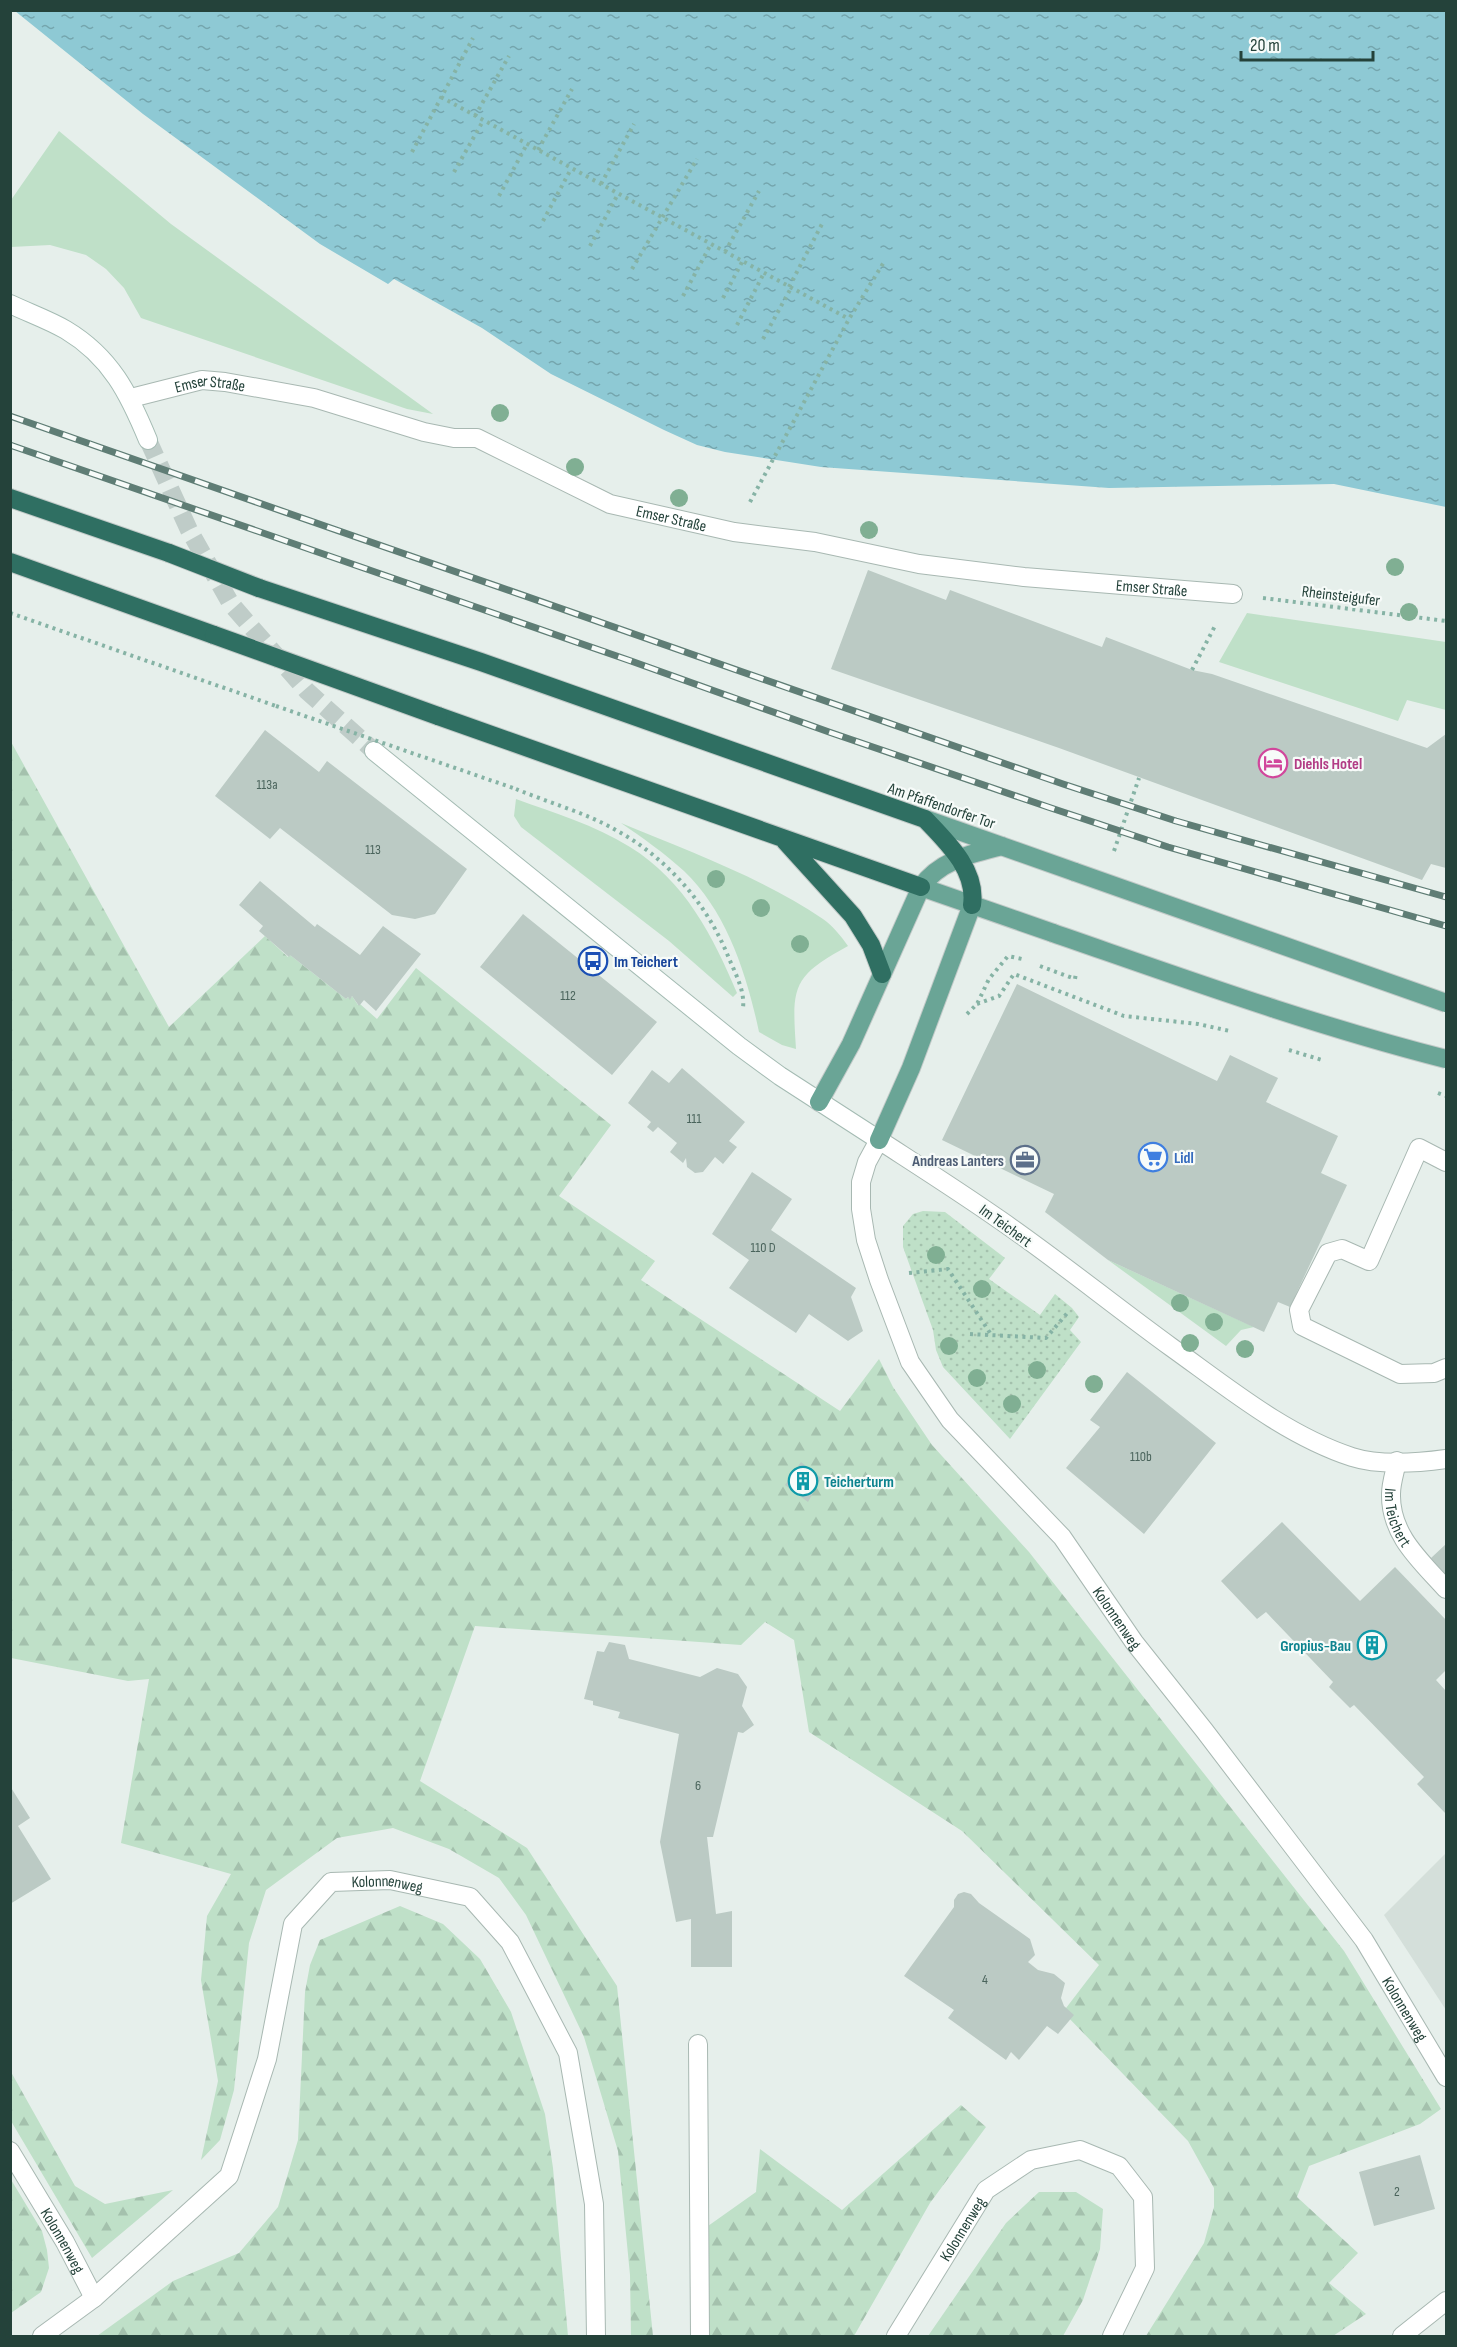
<svg xmlns="http://www.w3.org/2000/svg" width="1457" height="2347" font-family="'Sofia Sans Condensed',sans-serif">
  <style>
    .built { fill: #d4dfda }
    .grass { fill: #bfe0c8 }
    .forest { fill: url(#forest-firs) }
    .park { fill: url(#park-dots) }
    .water { fill: url(#water-ripples) }
    .building { fill: #bbcac4 }
    .lines { fill: none; stroke-linecap: round; stroke-linejoin: round }
    .secondary-tunnel { stroke: #bfccc8; stroke-width: 18; stroke-dasharray: 18 9; stroke-linecap: butt }
    .lane-casing { stroke: #a8b8b2; stroke-width: 20 }
    .street-casing { stroke: #a8b8b2; stroke-width: 20 }
    .secondary-casing { stroke: #a4bbb3; stroke-width: 20 }
    .primary-casing { stroke: #c2cac8; stroke-width: 20 }
    .highway-casing { stroke: #c2cac8; stroke-width: 20 }
    .path { stroke: #86b3a5; stroke-width: 4; stroke-dasharray: 3 4.5; stroke-linecap: butt }
    .lane { stroke: #fff; stroke-width: 18 }
    .street { stroke: #fff; stroke-width: 18 }
    .secondary { stroke: #fff; stroke-width: 18 }
    .primary { stroke: #6aa596; stroke-width: 18 }
    .highway { stroke: #2f6f62; stroke-width: 18 }
    .rail-casing { stroke: #5f7d75; stroke-width: 7 }
    .rail { stroke: #f7fbf9; stroke-width: 4.5; stroke-dasharray: 14; stroke-linecap: butt }
    .primary-bridge-casing { stroke: #c2cac8; stroke-width: 20; stroke-linecap: butt }
    .highway-bridge-casing { stroke: #c2cac8; stroke-width: 20; stroke-linecap: butt }
    .path-bridge { stroke: #86b3a5; stroke-width: 4; stroke-dasharray: 3 4.5; stroke-linecap: butt }
    .primary-bridge { stroke: #6aa596; stroke-width: 18 }
    .highway-bridge { stroke: #2f6f62; stroke-width: 18 }
    .tree { fill: #80af93 }
    .labels { text-anchor: middle; stroke-width: 4.5; stroke-linejoin: round; paint-order: stroke }
    .number-label { font-size: 14px; fill: #4a645c }
    .street-label { font-size: 16px; fill: #24423a; stroke: #f7fbf9 }
    .hotel-label { font-size: 16px; font-weight: bold; fill: #b23c85; stroke: #f7fbf9; text-anchor: start }
    .transit-label { font-size: 16px; font-weight: bold; fill: #164399; stroke: #f7fbf9; text-anchor: start }
    .shop-label { font-size: 16px; font-weight: bold; fill: #366cbe; stroke: #f7fbf9; text-anchor: start }
    .service-label { font-size: 16px; font-weight: bold; fill: #4e5e75; stroke: #f7fbf9; text-anchor: end }
    .culture-label { font-size: 16px; font-weight: bold; fill: #0d838f; stroke: #f7fbf9; text-anchor: start }
  </style>
  <defs>
    <pattern id="forest-firs" width="22" height="20" patternUnits="userSpaceOnUse" patternTransform="scale(1.5)"><rect width="22" height="20" fill="#bfe0c8"/><path d="M5 1l3.5 6h-7zM16 11l3.5 6h-7z" fill="#a4c1ad"/></pattern>
    <pattern id="park-dots" width="8" height="8" patternUnits="userSpaceOnUse" patternTransform="scale(1.5)"><rect width="8" height="8" fill="#bfe0c8"/><path d="M2 2h.1M6 6h.1" fill="none" stroke="#a4c1ad" stroke-width="1.8" stroke-linecap="round"/></pattern>
    <pattern id="water-ripples" width="26" height="14" patternUnits="userSpaceOnUse" patternTransform="scale(1.5)"><rect width="26" height="14" fill="#8ec9d4"/><path d="M2 4q2-2 4 0t4 0M15 11q2-2 4 0t4 0" fill="none" stroke="#74a5ad"/></pattern>
  </defs>
  <rect width="100%" height="100%" fill="#e6efeb"/>
  <path class="built" d="M1446 1853V2010L1384 1915Z"/>
  <path class="grass" d="M59 131 171 224 433 414 407 409 141 318 124 288 106 269 86 255 50 245 11 247V200Z
    M1247 613 1446 642V710L1407 700 1398 721 1219 662Z
    M516 799C554 813 595 825 630 847 685 881 713 936 737 993L733 997 669 941 521 827 514 816Z
    M621 823C688 851 763 878 823 919 833 926 841 936 848 946 791 977 792 987 796 1049L782 1045 759 1032C747 975 727 912 684 871 664 853 643 838 621 823Z
    M1108 1260 1254 1327 1241 1330 1226 1346Z"/>
  <path class="forest" d="M10 740 169 1027 265 936 288 957 290 955 346 999 348 997 350 999 352 996 358 1005 360 1004 377 1019 416 968 611 1125 559 1196 655 1261 641 1280 840 1411 879 1359 893 1387 932 1445 1029 1552 1344 1951 1441 2109 1420 2124 1309 2166 1297 2197 1358 2253 1329 2283 1366 2314 1333 2336H1146L1204 2243 1214 2207V2188L1188 2141 1063 2012 1099 1965 962 1831 809 1732 794 1640 765 1622 741 1645 475 1626 420 1781 527 1848 617 1986 653 2336H631L630 2275 618 2151 584 2037 526 1915 499 1878 449 1849 393 1828 337 1838 266 1890 249 1943 234 2090 220 2140 201 2160 218 2081 201 1980 207 1916 231 1874 121 1843 149 1679 128 1681 11 1658Z
    M400 1906 443 1924 480 1959 511 2012 545 2114 553 2168 568 2336H97L173 2281 239 2253 278 2207 298 2140 305 1992 310 1965 320 1940Z
    M11 2072 75 2186 105 2204 173 2190 92 2258 11 2121Z
    M961 2105 986 2127 930 2203 854 2336H706L708 2226 756 2192 760 2149 842 2210Z
    M10 2178 42 2231 47 2250 49 2268 41 2292 11 2313Z
    M1039 2192H1076L1103 2209 1100 2249 1083 2300 1063 2336H928L1006 2223Z"/>
  <path class="park" d="M923 1211 945 1212 1005 1258 989 1279 1040 1315 1055 1294 1072 1308 1079 1317 1070 1330 1081 1342 1010 1439 943 1367 936 1350 933 1330 903 1247V1226L913 1214Z"/>
  <path class="water" d="M15 11H1446V507L1334 484 1109 488 821 467 725 452 697 445 664 430 551 374 482 328 394 279 388 284 320 244 143 114Z"/>
  <path class="building" d="M868 570 946 600 950 590 1102 647 1106 637 1192 670 1212 674 1427 748 1446 734V868L1431 864 1422 880 1059 748 831 669Z
    M265 730 319 772 327 761 467 869 435 914 415 919 392 915 280 828 270 839 215 796Z
    M260 881 315 927 317 924 360 955 383 926 421 954 376 1011 364 1000 359 1006 352 996 350 1000 348 997 346 999 290 955 289 957 259 931 263 926 239 905Z
    M523 914 657 1022 612 1075 480 967Z
    M1017 984 1217 1081 1230 1055 1278 1078 1266 1102 1338 1136 1321 1173 1347 1185 1290 1307 1278 1302 1264 1332 1108 1260 1045 1212 1054 1194 942 1140Z
    M682 1068 745 1122 729 1141 737 1147 723 1164 715 1157 703 1172 695 1173 687 1167 686 1158 683 1163 670 1152 677 1143 658 1127 653 1132 647 1127 651 1122 628 1103 652 1070 669 1083Z
    M752 1172 792 1199 771 1230 856 1288 851 1297 863 1331 848 1341 809 1314 796 1333 729 1288 749 1260 712 1234Z
    M1127 1372 1216 1443 1144 1534 1066 1468 1100 1427 1090 1420Z
    M801 1462 821 1478 808 1502 785 1485Z
    M1282 1522 1360 1601 1395 1567 1446 1620V1670L1436 1680 1446 1691V1814L1417 1784 1424 1777 1354 1705 1350 1708 1329 1687 1333 1682 1266 1612 1257 1619 1221 1581Z
    M1446 1544V1575L1431 1558Z
    M609 1642 625 1645 629 1659 700 1677 717 1668 738 1674 747 1687 742 1706 754 1725 743 1733 738 1732 713 1837H707L716 1914 732 1911V1967H691V1919L676 1922 660 1842 679 1734 618 1718 620 1712 593 1705V1701L584 1699 597 1651 604 1652Z
    M10 1786 30 1818 18 1826 51 1879 10 1904Z
    M964 1892 971 1894 979 1903 1030 1939 1035 1955 1028 1962 1038 1970 1054 1974 1065 1983 1061 1998 1064 2006 1074 2015 1058 2034 1047 2026 1019 2060 1011 2052 1006 2060 948 2018 954 2010 904 1976 954 1907V1900L958 1894Z
    M1420 2155 1435 2209 1374 2226 1359 2172Z"/>
  <g class="lines">
    <path class="secondary-tunnel" d="M148 440 189 530 231 604 307 691 374 751"/>
    <g class="lane-casing">
      <g id="lane">
        <path id="s1" d="M131 398 202 380 225 382 314 398 424 432 454 438H477L610 504 734 532 815 542 919 564 1024 577 1233 594"/>
        <path d="M1446 1162 1419 1148 1369 1261 1342 1249 1328 1253 1299 1310 1302 1326 1400 1374 1434 1373 1446 1368"/>
        <path d="M698 2044 700 2336"/>
      </g>
    </g>
    <g class="street-casing">
      <g id="street">
        <path id="s2" d="M1446 1459C1417 1463 1380 1466 1352 1457 1285 1435 1227 1387 1171 1347 1113 1305 1058 1260 1000 1220 960 1192 919 1166 879 1140L867 1162 861 1182V1209L866 1240 879 1280 910 1362 950 1420 1062 1537 1134 1642 1204 1730 1364 1940 1446 2077"/>
        <path id="s3" d="M1397 1461C1395 1472 1391 1483 1391 1494 1390 1535 1421 1561 1446 1589"/>
        <path id="s4" d="M10 2151 65 2242 94 2298"/>
        <path id="s5" d="M42 2336 94 2298 229 2176 267 2059 293 1924 331 1882 390 1880 470 1897 510 1942 568 2053 594 2204 596 2336"/>
        <path id="s6" d="M896 2336 986 2190 1031 2160 1080 2150 1119 2166 1143 2197 1145 2268 1112 2336"/>
        <path d="M1402 2336 1446 2301"/>
      </g>
    </g>
    <g class="secondary-casing">
      <path id="secondary" d="M10 304C29 313 49 320 66 330 111 357 129 394 148 440
        M374 751 739 1046 780 1076 879 1140"/>
    </g>
    <g class="primary-casing">
      <path id="primary" d="M925 819 1075 872
        M921 887 1053 933
        M819 1102 851 1044 921 887C940 860 971 854 1002 846
        M879 1140 911 1068 972 905"/>
    </g>
    <g class="highway-casing">
      <path id="highway" d="M10 498 169 553
        M10 562 214 635
        M259 588 481 662 925 819C947 842 977 870 972 905
        M438 716 921 887
        M785 841 853 916 871 945 882 974"/>
    </g>
    <path class="path" d="M441 97 849 319
      M475 116 509 56
      M538 150 572 89
      M412 152 473 38
      M454 172 483 121
      M601 184 634 124
      M499 196 527 144
      M543 221 571 169
      M590 246 618 194
      M725 252 759 191
      M632 269 697 159
      M789 287 822 224
      M683 296 711 244
      M723 298 742 262
      M737 325 764 273
      M763 339 791 288
      M750 502 849 319 884 262
      M1263 598 1446 621
      M10 613 276 706
      M1192 670 1216 624
      M516 789C547 802 586 813 614 829 666 857 706 902 728 956 735 973 745 990 743 1008
      M1114 851 1139 778
      M1040 966 1075 979 1076 973
      M977 1004 999 996 1014 974 1124 1016 1198 1024 1230 1031
      M967 1014 977 1004 989 979 1008 956 1022 959
      M1289 1050 1322 1060
      M1438 1093 1446 1096
      M909 1273 948 1269 992 1336
      M970 1334 1046 1338 1069 1311"/>
    <use href="#lane" class="lane"/>
    <use href="#street" class="street"/>
    <use href="#secondary" class="secondary"/>
    <use href="#primary" class="primary"/>
    <use href="#highway" class="highway"/>
    <g class="rail-casing">
      <path id="rail" d="M10 416 1063 784 1176 821 1446 897
        M10 445 631 661 829 732 1048 807 1168 847 1446 926"/>
    </g>
    <use href="#rail" class="rail"/>
    <g class="primary-bridge-casing">
      <path id="primary-bridge" d="M1075 872 1446 1003
        M1053 933C1183 978 1312 1025 1446 1059"/>
    </g>
    <g class="highway-bridge-casing">
      <path id="highway-bridge" d="M169 553 259 588
        M214 635 438 716"/>
    </g>
    <path class="path-bridge" d="M276 706 516 789"/>
    <use href="#primary-bridge" class="primary-bridge"/>
    <use href="#highway-bridge" class="highway-bridge"/>
  </g>
  <g class="tree">
    <circle cx="500" cy="413" r="9"/>
    <circle cx="575" cy="467" r="9"/>
    <circle cx="679" cy="498" r="9"/>
    <circle cx="869" cy="530" r="9"/>
    <circle cx="1395" cy="567" r="9"/>
    <circle cx="1409" cy="612" r="9"/>
    <circle cx="716" cy="879" r="9"/>
    <circle cx="761" cy="908" r="9"/>
    <circle cx="800" cy="944" r="9"/>
    <circle cx="936" cy="1255" r="9"/>
    <circle cx="982" cy="1289" r="9"/>
    <circle cx="1180" cy="1303" r="9"/>
    <circle cx="1214" cy="1322" r="9"/>
    <circle cx="1190" cy="1343" r="9"/>
    <circle cx="949" cy="1346" r="9"/>
    <circle cx="1245" cy="1349" r="9"/>
    <circle cx="1037" cy="1370" r="9"/>
    <circle cx="977" cy="1378" r="9"/>
    <circle cx="1094" cy="1384" r="9"/>
    <circle cx="1012" cy="1404" r="9"/>
  </g>
  <defs>
    <g id="hotel-ring" transform="scale(1.5)"><circle r="9.5" fill="#f7fbf9" stroke="#d1479c" stroke-width="1.5"/><path d="M-6-4.5h1.5V1H6V5H4.5V3h-9V5H-6ZM-4 0a1.8 1.8 0 1 1 3.6 0ZM.5 0V-2.5h3Q6-2.5 6 0Z" fill="#d1479c"/></g>
    <g id="bus-ring" transform="scale(1.5)"><circle r="9.5" fill="#f7fbf9" stroke="#1a4fb4" stroke-width="1.5"/><path d="M-5-6H5V4H4V6H2V4H-2V6H-4V4H-5ZM-3.5-4V0h7V-4ZM-3.5 1.2v1.5H-2V1.2ZM2 1.2v1.5H3.5V1.2Z" fill="#1a4fb4"/></g>
    <g id="supermarket-ring" transform="scale(1.5)"><circle r="9.5" fill="#f7fbf9" stroke="#3f7fe0" stroke-width="1.5"/><path d="M-6-5.5h2.5l.6 2H6L4.5 2H-2.5L-4.4-4H-6ZM-1.5 3.2a1.3 1.3 0 1 0 .1 0ZM3 3.2a1.3 1.3 0 1 0 .1 0Z" fill="#3f7fe0"/></g>
    <g id="office-ring" transform="scale(1.5)"><circle r="9.5" fill="#f7fbf9" stroke="#5c6f8a" stroke-width="1.5"/><path d="M-6-3h4V-5.5h4V-3h4V5H-6ZM-1-4.5V-3h2v-1.5ZM-6 0V1H6V0Z" fill="#5c6f8a"/></g>
    <g id="building-ring" transform="scale(1.5)"><circle r="9.5" fill="#f7fbf9" stroke="#0f9aa8" stroke-width="1.5"/><path d="M-4-6H4V6H1V3H-1V6H-4ZM-2.5-4.3h1.7v1.8h-1.7ZM.8-4.3h1.7v1.8H.8ZM-2.5-1h1.7V.8h-1.7ZM.8-1h1.7V.8H.8Z" fill="#0f9aa8"/></g>
  </defs>
  <g fill-rule="evenodd">
    <use href="#hotel-ring" x="1273" y="763"/>
    <use href="#bus-ring" x="593" y="961"/>
    <use href="#supermarket-ring" x="1153" y="1157"/>
    <use href="#office-ring" x="1025" y="1160"/>
    <use href="#building-ring" x="803" y="1481"/>
    <use href="#building-ring" x="1372" y="1645"/>
  </g>
  <g class="labels">
    <g class="number-label">
      <text x="267" y="789">113a</text>
      <text x="373" y="854">113</text>
      <text x="568" y="1000">112</text>
      <text x="694" y="1123">111</text>
      <text x="763" y="1252">110 D</text>
      <text x="1141" y="1461">110b</text>
      <text x="698" y="1790">6</text>
      <text x="985" y="1984">4</text>
      <text x="1397" y="2196">2</text>
    </g>
    <g class="street-label">
      <text dy="6" stroke="none"><textPath href="#s1" startOffset="81">Emser Straße</textPath></text>
      <text dy="6" stroke="none"><textPath href="#s1" startOffset="567">Emser Straße</textPath></text>
      <text dy="6" stroke="none"><textPath href="#s1" startOffset="1053">Emser Straße</textPath></text>
      <text transform="translate(1341 595) rotate(7)" y="6">Rheinsteigufer</text>
      <text transform="translate(942 805) rotate(19)" y="6">Am Pfaffendorfer Tor</text>
      <text transform="translate(1006 1225) rotate(36)" y="6">Im Teichert</text>
      <text dy="6" stroke="none"><textPath href="#s3" startOffset="58">Im Teichert</textPath></text>
      <text dy="6" stroke="none"><textPath href="#s2" startOffset="1230">Kolonnenweg</textPath></text>
      <text dy="6" stroke="none"><textPath href="#s5" startOffset="620">Kolonnenweg</textPath></text>
      <text dy="6" stroke="none"><textPath href="#s2" startOffset="1716">Kolonnenweg</textPath></text>
      <text dy="6" stroke="none"><textPath href="#s6" startOffset="126">Kolonnenweg</textPath></text>
      <text dy="6" stroke="none"><textPath href="#s4" startOffset="104">Kolonnenweg</textPath></text>
    </g>
    <g class="hotel-label">
      <text x="1294" y="769">Diehls Hotel</text>
    </g>
    <g class="transit-label">
      <text x="614" y="967">Im Teichert</text>
    </g>
    <g class="shop-label">
      <text x="1174" y="1163">Lidl</text>
    </g>
    <g class="service-label">
      <text x="1004" y="1166">Andreas Lanters</text>
    </g>
    <g class="culture-label">
      <text x="824" y="1487">Teicherturm</text>
      <text x="1351" y="1651" text-anchor="end">Gropius-Bau</text>
    </g>
  </g>
  <rect width="1457" height="2347" fill="none" stroke="#24423a" stroke-width="24"/>
  <path d="M1241 51v9h132v-9" fill="none" stroke="#24423a" stroke-width="3"/>
  <text x="1250" y="51" font-size="18" fill="#24423a" stroke="#f7fbf9" stroke-width="4.5" paint-order="stroke">20 m</text>
</svg>
